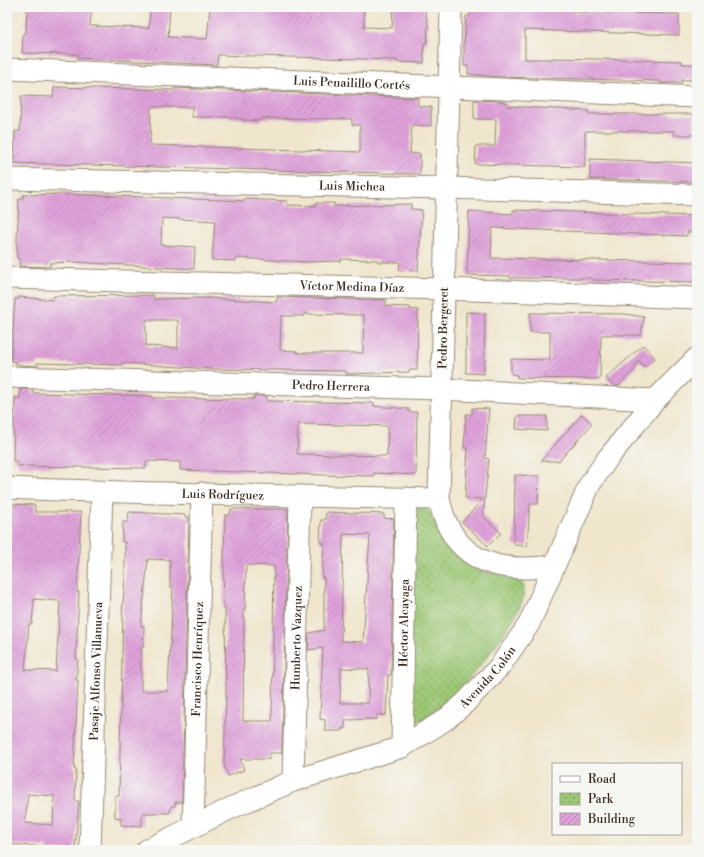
<svg xmlns="http://www.w3.org/2000/svg" width="704" height="857" font-family="'Libre Bodoni',serif">
  <style>
    .park { fill: url(#park-dots); stroke: #6c7849 }
    .building { fill: url(#building-hatch); fill-rule: evenodd }
    .lines { fill: none; stroke-linecap: round; stroke-linejoin: round }
    .street-casing { stroke: #968876; stroke-width: 23 }
    .street { stroke: #fff; stroke-width: 21 }
    .labels { text-anchor: middle; stroke-width: 3; stroke-linejoin: round; paint-order: stroke }
    .street-label { font-size: 12px; fill: #3b2a1e; stroke: #f6f6f2 }
  </style>
  <defs>
    <pattern id="park-dots" width="8" height="8" patternUnits="userSpaceOnUse"><rect width="8" height="8" fill="#9cc774"/><path d="M2 2h.1M6 6h.1" fill="none" stroke="#80a25f" stroke-width="1.8" stroke-linecap="round"/></pattern>
    <pattern id="building-hatch" width="6" height="6" patternUnits="userSpaceOnUse"><rect width="6" height="6" fill="#e0a2db"/><path d="M-1 1l2-2M0 6l6-6M5 7l2-2" fill="none" stroke="#b784b1"/></pattern>
  </defs>
  <rect width="100%" height="100%" fill="#f6f6f2"/>
  <filter id="ink" filterUnits="userSpaceOnUse"><feTurbulence type="fractalNoise" baseFrequency=".025" numOctaves="2"/><feDisplacementMap in="SourceGraphic" scale="8" xChannelSelector="R" yChannelSelector="G"/><feConvolveMatrix kernelMatrix="1 2 1 2 8 2 1 2 1" color-interpolation-filters="sRGB"/></filter>
  <filter id="wash" filterUnits="userSpaceOnUse"><feTurbulence type="fractalNoise" baseFrequency=".012" numOctaves="4" result="noise"/><feDisplacementMap in="SourceGraphic" scale="16" xChannelSelector="R" yChannelSelector="G"/><feGaussianBlur stdDeviation="0.9" result="paint"/><feColorMatrix in="noise" values="0 0 0 0 0 0 0 0 0 0 0 0 0 0 0 0 0 1.4 0 .05"/><feComposite in="paint" operator="in"/></filter>
  <g filter="url(#wash)">
    <rect width="100%" height="100%" fill="#f0e6ce"/>
    <path class="park" d="M424 508C435 515 434 526 440 536 448 547 457 556 468 564 473 567 479 570 484 572 496 576 517 572 523 585 528 595 518 610 513 619 486 663 452 704 406 729L415 509Z"/>
    <g id="blocks">
      <path class="building" d="M27 7H92L90 26 149 28 150 7H170L168 37 207 39 210 7H364V27L392 28 393 7H424L428 24 427 43H424V63L397 62V60L218 55 217 65 77 58 78 54 22 53 23 33H26Z
        M470 9 573 10V12L679 14V35L525 30V59H553V58L682 61V64H697V80H682V83H660V81L501 77 468 74V66H464V45L466 16H470Z
        M54 87 174 90V88L418 98V106L431 107V126L412 125 410 153 420 154V174L14 163 15 131H20L21 96 53 97ZM151 107H192V117H228L243 119V120L261 121V118L352 119V125H360V152L150 145Z
        M474 100 500 101 507 103V106L589 111 588 114H694V135H674V131H587L585 132V167L475 164 476 146H495L496 119H474Z
        M590 159 697 163V182L590 179Z
        M63 194 245 201V199L264 200 287 201V205L316 206V203H334V206L411 204V209L422 210 418 271 399 270 400 262H378V260L341 259V261L306 262 236 258V261L212 260 215 221 162 218 161 245 195 247 194 269 75 262 50 263V267L19 266 20 259H17V240L19 199H23V195Z
        M513 210 697 216V232H687V236L492 228 491 258 697 262V282L592 280V278H510V276L467 275 469 211 513 214Z
        M154 295V299L206 298 277 302V297L386 300V306L410 307V309L418 310 417 370H409V372L346 374V371L211 369 122 363V365L37 363V366L21 365 16 364V362L11 361 15 299H19V297L53 300 54 296ZM304 314 364 315 363 353H297V351L280 350 281 316H304ZM146 320H178V348L146 346Z
        M466 312 485 313 484 374 466 373Z
        M530 313 625 314 644 317 641 335H601L600 379 517 378V375L511 374V359L550 360V332H530Z
        M643 345 655 358 645 367 638 360 636 368 618 386H614L606 378Z
        M20 389 33 390V393L152 396V398L254 399V396H267V401L374 403V406L409 409V412H417L416 475 374 473V476L323 475 180 470V462L146 461V468L18 466V462L13 461 14 419 15 398H20ZM298 424 388 426 387 456 297 454Z
        M472 408 489 409 485 458 489 459 483 516 501 533 488 546 462 522 483 499 465 498 468 448H464L466 414H472Z
        M582 414 592 424 559 461H541Z
        M517 416H547V431L516 429Z
        M515 475 539 476 538 504H530L527 546 514 545Z
        M12 504 35 505V512H81L77 592H79L78 611 76 659H78L76 680H78L74 769H76L75 801H79L75 850H47V847L7 844V606L11 527H8V514H12ZM34 599 60 601 56 671 25 670 29 624H32ZM28 794 54 796 53 825 25 823Z
        M231 509H288L282 753H270V759H240L244 770 228 776 224 764 226 695 225 608H223L225 515H230ZM246 565 274 566 272 721H243L244 609H245Z
        M129 512 185 515V517H189L182 802H175V806H171L170 813H142V826L121 825V818L115 817V796H119L123 614H122L125 579V542H122L123 522H128ZM148 559 170 560V587H173L168 691H141V648H143L144 626H141Z
        M326 512 384 514V518L394 519 391 675H388L386 715H377V719L345 720V729L342 728V731H325V720L320 719 323 648 308 650 309 633 324 630V578H322L324 543H320L321 520H325ZM343 534 370 535 363 642 341 641ZM341 668 369 669 368 703H340Z"/>
    </g>
  </g>
  <g filter="url(#ink)">
    <use href="#blocks" fill-opacity="0" stroke="#968876" stroke-width="1"/>
    <g class="lines">
      <g class="street-casing">
        <g id="street">
          <path d="M451 7 439 499C452 561 496 574 553 566"/>
          <path id="s1" d="M7 69 697 97"/>
          <path id="s2" d="M7 179 446 188 697 195"/>
          <path id="s3" d="M7 278 444 289 697 298"/>
          <path id="s4" d="M7 377 441 389 655 400"/>
          <path id="s5" d="M7 488C151 494 295 496 439 499"/>
          <path id="s6" d="M402 747 406 498"/>
          <path id="s7" d="M293 781 300 496"/>
          <path id="s8" d="M193 826 202 493"/>
          <path id="s9" d="M90 850 102 492"/>
          <path id="s10" d="M147 850 231 808 293 781 402 747 445 720 465 703 500 666 529 624 590 484 608 458 655 400 697 358"/>
        </g>
      </g>
      <use href="#street" class="street"/>
    </g>
  </g>
  <g class="labels">
    <g class="street-label">
      <text dy="4" stroke="none"><textPath href="#s1" startOffset="345">Luis Penailillo Cortés</textPath></text>
      <text dy="4" stroke="none"><textPath href="#s2" startOffset="345">Luis Michea</textPath></text>
      <text dy="4" stroke="none"><textPath href="#s3" startOffset="345">Víctor Medina Díaz</textPath></text>
      <text transform="translate(443 328) rotate(-89)" y="4">Pedro Bergeret</text>
      <text dy="4" stroke="none"><textPath href="#s4" startOffset="324">Pedro Herrera</textPath></text>
      <text dy="4" stroke="none"><textPath href="#s5" startOffset="216">Luis Rodríguez</textPath></text>
      <text dy="4" stroke="none"><textPath href="#s6" startOffset="124">Héctor Alcayaga</textPath></text>
      <text dy="4" stroke="none"><textPath href="#s7" startOffset="143">Humberto Vazquez</textPath></text>
      <text dy="4" stroke="none"><textPath href="#s8" startOffset="167">Francisco Henríquez</textPath></text>
      <text dy="4" stroke="none"><textPath href="#s9" startOffset="179">Pasaje Alfonso Villanueva</textPath></text>
      <text dy="4" stroke="none"><textPath href="#s10" startOffset="387">Avenida Colón</textPath></text>
    </g>
  </g>
  <rect width="704" height="857" fill="none" stroke="#f6f6f2" stroke-width="24"/>
  <rect x="552" y="763" width="130" height="72" fill="#f6f6f2" stroke="#aba49d"/>
  <rect x="560" y="776" width="20" height="6" fill="#ffffff" stroke="#aba49d"/>
  <text x="588" y="783" font-size="12" fill="#3b2a1e">Road</text>
  <rect x="560" y="793" width="20" height="12" fill="url(#park-dots)" stroke="#aba49d"/>
  <text x="588" y="803" font-size="12" fill="#3b2a1e">Park</text>
  <rect x="560" y="813" width="20" height="12" fill="url(#building-hatch)" stroke="#aba49d"/>
  <text x="588" y="823" font-size="12" fill="#3b2a1e">Building</text>
</svg>
